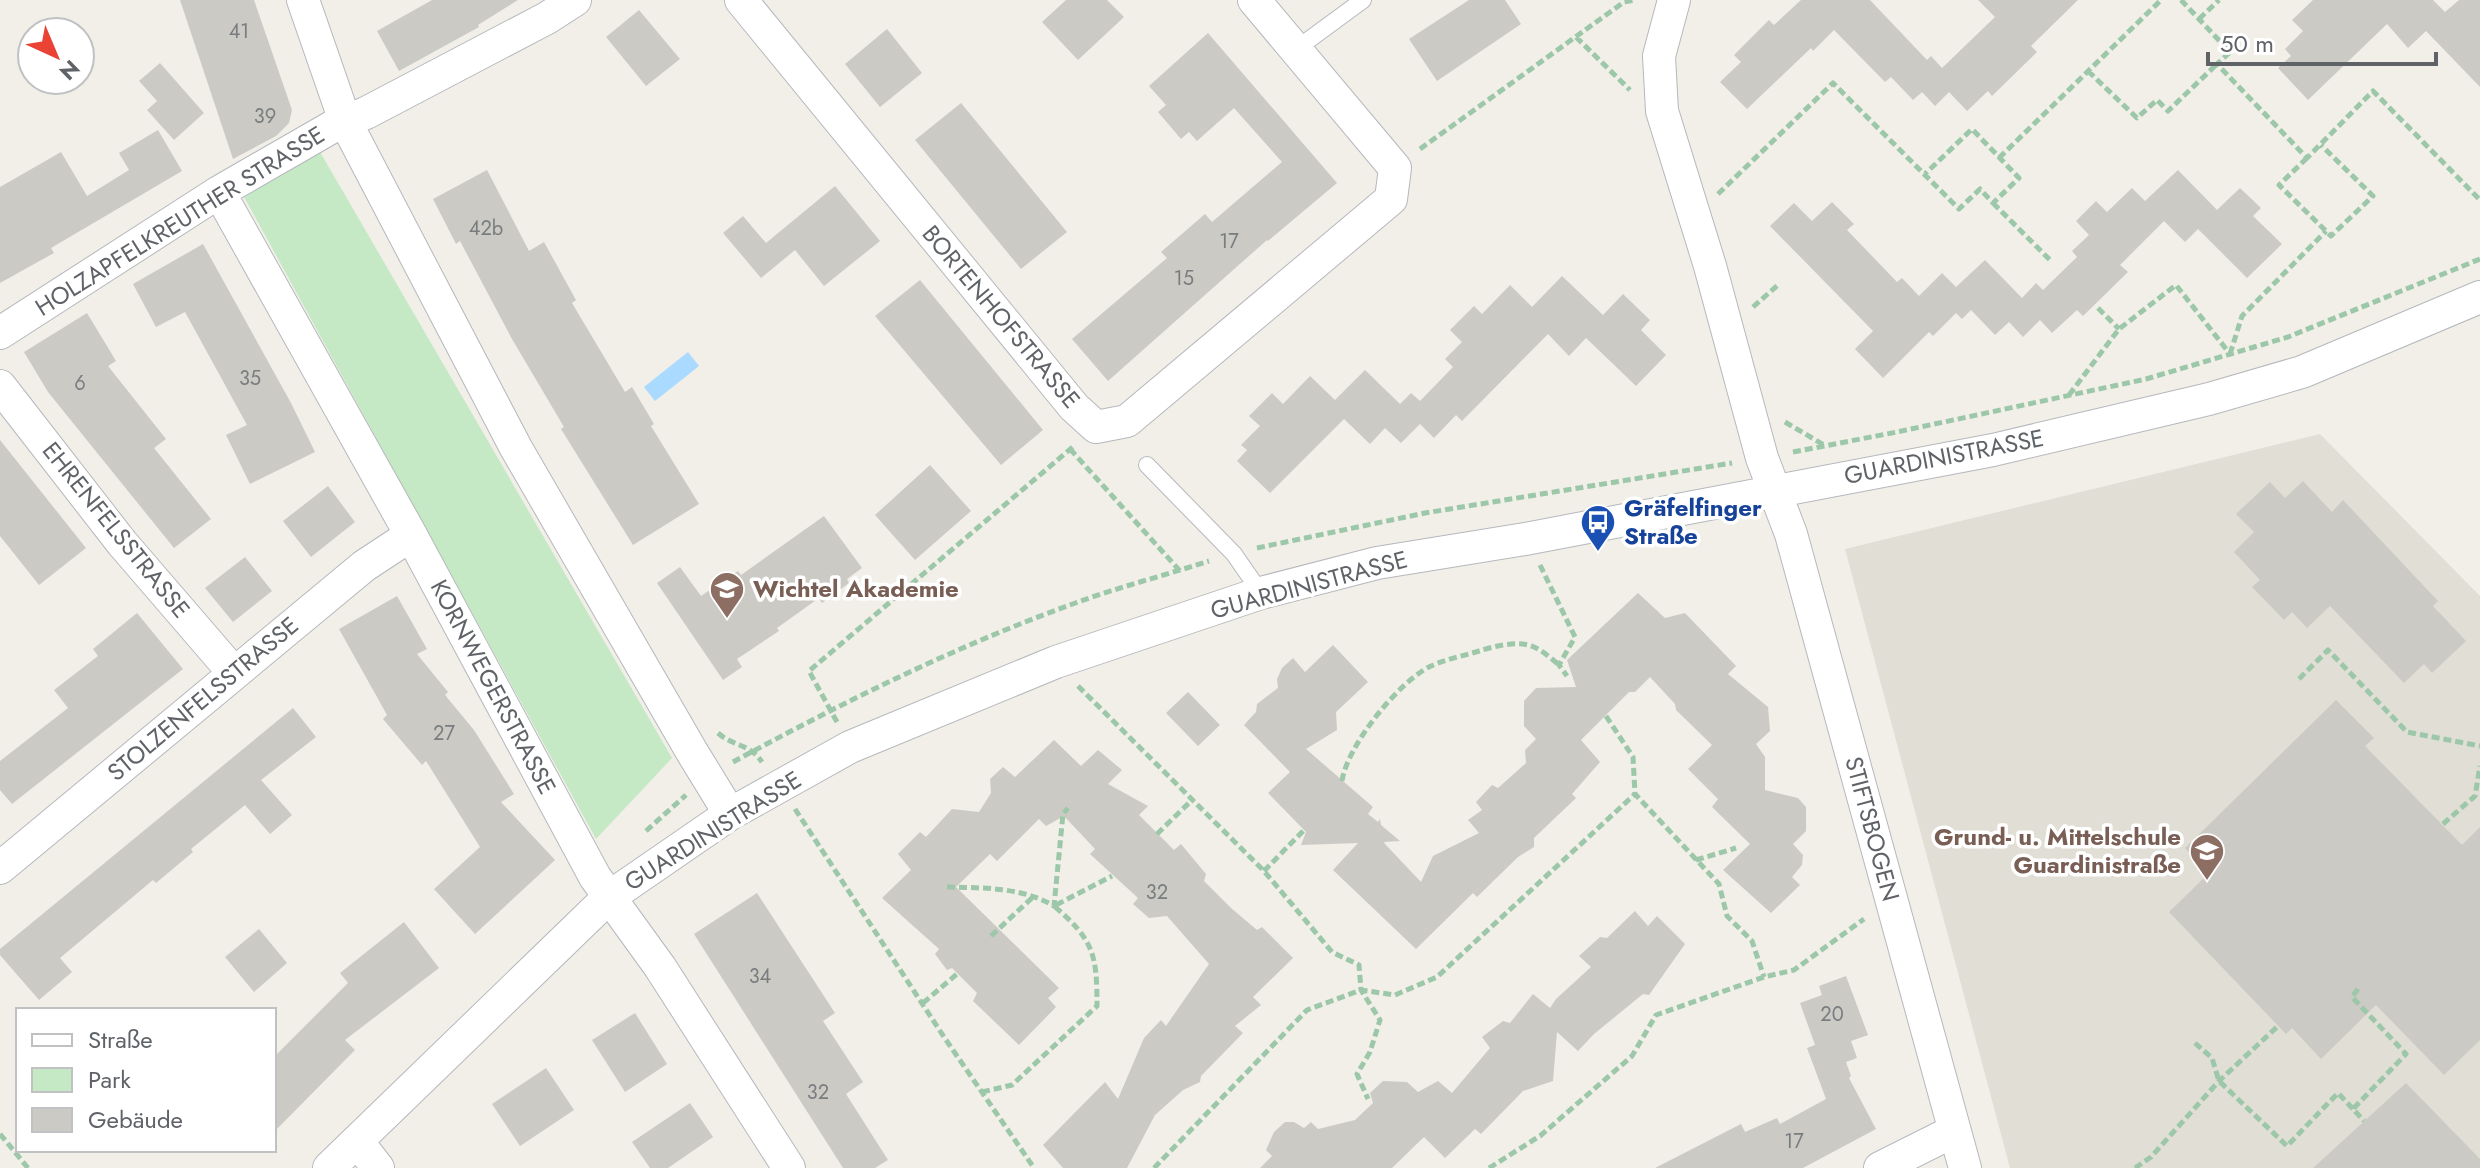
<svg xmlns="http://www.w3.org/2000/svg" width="2480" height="1168" font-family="Jost,sans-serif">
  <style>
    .education { fill: #e1ded6 }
    .green { fill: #c5e8c5 }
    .water { fill: #aadaff }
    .building { fill: #cccac5 }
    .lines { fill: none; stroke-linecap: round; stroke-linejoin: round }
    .service-casing { stroke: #b5b8bc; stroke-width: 18 }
    .minor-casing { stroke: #b5b8bc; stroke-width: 34 }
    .path { stroke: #9cc7a9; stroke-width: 5; stroke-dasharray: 8 4; stroke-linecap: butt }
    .service { stroke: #fff; stroke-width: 16 }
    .minor { stroke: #fff; stroke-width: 32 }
    .labels { text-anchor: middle; stroke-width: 7; stroke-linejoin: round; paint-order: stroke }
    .number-label { font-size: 20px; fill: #7a7d7f }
    .street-label { font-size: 24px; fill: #5f6368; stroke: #fff }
    .transit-label { font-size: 24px; font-weight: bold; fill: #164399; stroke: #fff; text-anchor: start }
    .education-label { font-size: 24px; font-weight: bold; fill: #785e54; stroke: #fff; text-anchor: start }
  </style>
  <rect width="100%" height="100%" fill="#f1efe8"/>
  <path class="education" d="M2320 434 2480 596V1168H2010L1845 549Z"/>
  <path class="green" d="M320 152 672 758 596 839 243 195Z"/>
  <path class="water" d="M688 352 699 366 655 401 644 387Z"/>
  <path class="building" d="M180 0H254L292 110 289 123 276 136 233 159Z
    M432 0H518L478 25 479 27 399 71 377 31Z
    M1066 0H1107L1124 17 1078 60 1042 22Z
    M1469 0H1505L1521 24 1437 81 1409 39Z
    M1801 0H1870L1927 60 1931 56 1942 68 1995 17 1978 0H2078L2031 46 2037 52 1992 96 1988 91 1967 111 1949 92 1935 106 1922 92 1913 100 1891 77 1885 82 1834 30 1813 51 1811 48 1747 109 1720 82 1741 62 1734 55 1769 20 1774 25Z
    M2313 0H2433L2445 12 2459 0H2480V87L2426 31 2408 48 2387 24 2308 100 2278 68 2291 56 2285 49 2303 31 2292 20Z
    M639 10 680 59 646 86 606 37Z
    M887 29 922 73 880 107 845 64Z
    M1208 33 1337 183 1268 241 1267 240 1108 381 1072 339 1167 258 1161 252 1205 214 1212 222 1282 162 1234 108 1197 141 1189 132 1181 139 1158 112 1166 105 1149 86Z
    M160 63 204 113 174 140 147 110 157 101 139 81Z
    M961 103 1067 232 1021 269 915 140Z
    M158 130 182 171 51 248 54 253 0 283V187L61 152 87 196 129 170 119 153Z
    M487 170 529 251 544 242 576 300 572 303 625 392 632 387 654 424 651 426 699 504 633 545 561 429 564 427 512 339 460 241 456 244 433 199Z
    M2178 170 2217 210 2240 188 2261 208 2253 216 2282 244 2247 278 2198 229 2185 242 2164 221 2120 265 2128 272 2083 316 2077 310 2052 333 2040 320 2023 337 2009 322 1995 335 1971 310 1962 319 1956 313 1933 336 1929 332 1883 378 1855 349 1873 331 1770 226 1794 203 1812 221 1832 202 1854 224 1847 230 1897 282 1902 278 1919 296 1942 273 1956 287 1985 260 2022 298 2036 283 2043 290 2077 257 2072 251 2089 235 2076 221 2096 201 2107 212 2132 188 2145 201Z
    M835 186 880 241 824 286 795 250 761 278 723 233 743 216 766 243Z
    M203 244 291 403 315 452 250 484 226 435 247 425 185 312 156 327 133 284Z
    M1562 276 1603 315 1623 294 1650 320 1641 330 1666 355 1636 386 1586 338 1569 356 1548 334 1462 421 1456 415 1434 438 1420 424 1401 443 1385 428 1370 444 1344 419 1270 493 1237 461 1247 450 1241 445 1260 426 1249 416 1272 393 1283 404 1310 376 1335 400 1365 370 1400 404 1411 393 1420 401 1453 367 1445 359 1462 342 1450 330 1474 306 1482 314 1510 285 1532 307Z
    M920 280 1043 430 1001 465 875 316Z
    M87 313 116 361 108 366 166 439 154 448 211 519 174 548 48 392 24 352Z
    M0 440 86 548 39 585 0 536Z
    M930 465 971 511 915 560 875 515Z
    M2303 481 2332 512 2343 500 2438 601 2433 606 2466 641 2432 673 2424 664 2404 683 2330 606 2307 628 2292 612 2284 620 2252 587 2260 580 2234 552 2254 532 2236 514 2270 482 2285 498Z
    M328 486 355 522 311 557 283 521Z
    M824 516 862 568 847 579 849 583 837 592 822 603 819 598 777 628 779 631 737 659 742 667 723 680 657 583 680 567 701 596 738 571 741 575Z
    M245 557 272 591 233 622 205 588Z
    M1638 593 1665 618 1685 613 1736 666 1728 674 1768 707 1770 731 1756 744 1765 757V790L1798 798 1806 807V831L1793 844 1803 855 1802 865 1792 877 1800 885 1771 913 1723 870 1750 844 1712 807 1718 799 1688 769 1712 745 1676 710 1675 704 1650 677 1635 692H1629L1581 740 1600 762 1572 794 1576 798 1534 838V847L1518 857 1477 897 1473 893 1416 949 1333 870 1358 843 1301 845 1306 832 1268 793 1290 772 1244 725 1256 712 1257 704 1278 688 1277 679 1282 668 1293 658 1305 672 1333 645 1368 682 1336 712 1337 730 1306 749 1373 807 1368 814 1378 822 1380 819 1381 825 1400 841 1384 842 1385 844 1421 882 1433 856 1479 833 1468 820 1482 810 1476 802 1492 785 1498 788 1526 763 1525 750 1536 739 1524 726V701L1536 688 1576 687 1567 660Z
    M397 596 427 649 417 654 448 692 445 695 474 730 514 794 501 802 555 860 475 934 434 889 480 847 426 761 422 765 383 719 387 715 339 629Z
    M137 613 183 669 12 804 0 790V761L68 708 54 690 98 656 93 649Z
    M1188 692 1220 725 1198 746 1166 713Z
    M2336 700 2374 738 2365 746 2462 845 2480 827V1040L2444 1075 2376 1005 2321 1059 2292 1028 2286 1034 2169 912 2209 873 2185 848Z
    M293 708 316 737 261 780 292 815 270 834 245 805 191 849 193 852 156 883 153 880 60 958 72 972 39 1000 0 955V949Z
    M1054 740 1081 766 1098 750 1122 770 1108 784 1148 806 1139 815 1174 850 1181 844 1206 874 1204 881 1231 908 1257 930 1262 927 1293 958 1253 997 1261 1005 1235 1026 1243 1033 1201 1076 1200 1082 1183 1090 1155 1115 1127 1168H1063L1043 1145 1105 1082 1118 1099 1144 1038 1161 1020 1166 1026 1209 964 1167 916 1149 918 1133 904 1138 898 1090 854 1095 849 1064 816 1046 826 1039 819 997 861 990 854 956 887 1059 988 1048 998 1056 1007 1019 1045 973 1001 977 993 952 968 947 970 935 954 939 949 882 898 911 870 898 854 920 832 926 837 952 809 979 812 991 793 990 779 1003 767 1015 777Z
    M757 893 835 1013 823 1021 863 1082 846 1094 888 1160 875 1168H843L694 934Z
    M1635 911 1648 926 1657 916 1685 944 1649 995 1643 994 1594 1034 1578 1051 1557 1032 1553 1081 1523 1091 1481 1134 1475 1129 1445 1158 1424 1137 1392 1168H1260L1272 1156 1266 1150 1274 1132 1285 1122H1294L1304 1128 1311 1122 1318 1129 1355 1120 1373 1103 1370 1093 1383 1081 1407 1082 1418 1092 1438 1081 1452 1093 1490 1048 1482 1037 1503 1021 1510 1023 1533 994 1550 1008 1556 999 1591 967 1579 956 1600 937 1607 938Z
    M404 922 439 968 345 1040 355 1050 274 1132V1057L348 983 340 973Z
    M259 929 287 963 254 992 225 957Z
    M1846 976 1868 1035 1851 1041 1857 1058 1846 1062 1851 1076 1849 1078 1876 1129 1803 1168H1655L1741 1124 1745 1132 1777 1118 1780 1124 1826 1099 1807 1048 1815 1045 1800 1003 1822 995 1819 986Z
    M635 1013 667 1064 625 1092 592 1040Z
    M546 1068 574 1110 520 1146 492 1104Z
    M2406 1083 2480 1159V1168H2313Z
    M690 1103 713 1137 668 1168H650L632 1142Z"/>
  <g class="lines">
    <g class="service-casing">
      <path id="service" d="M1295 50 1363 0
        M1147 465 1234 554 1261 593"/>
    </g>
    <g class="minor-casing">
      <path id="minor" d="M303 0 345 121 516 448 692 752 730 814
        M741 0 1074 407 1096 427 1127 421 1391 199 1395 168 1254 0
        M1674 0 1659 56 1662 111 1710 266 1762 458 1791 534 1965 1168
        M219 192 411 535 595 877 660 967 789 1168
        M0 333 219 192 332 127 366 113 547 18 575 0
        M0 386 122 543 234 673
        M0 868 364 566 411 535
        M357 1141 378 1168
        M329 1168 608 898 730 814 850 747 1056 662 1261 593 1377 563 1525 539 1993 450 2209 399 2302 372 2480 297
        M1880 1168 1954 1131"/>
    </g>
    <path class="path" d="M2181 0 2230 52 2217 64 2307 158 2373 91 2480 200
      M2199 19 2219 0
      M1576 37 1630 90
      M2088 71 2137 118 2157 100 2168 111 2217 64
      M1420 149 1624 2 1635 0
      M1999 158 2161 0
      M2307 158 2279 185 2331 236 2373 196 2321 145
      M1718 194 1833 83 1959 209 1980 189 1993 203 2019 178 1972 129 1925 174
      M1993 203 2051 261
      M1753 307 1779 284
      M2098 308 2119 329
      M2230 354 2242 316 2326 231
      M2069 395 2119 329 2176 285 2230 354
      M1785 422 1824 445
      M1070 449 1180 571
      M1793 452 1897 432 2146 379 2288 337 2480 259
      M1257 548 1425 513 1732 463
      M1540 565 1575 637 1559 665 1567 676
      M2299 679 2328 650 2407 732 2480 746
      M1078 686 1264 871 1332 952 1359 965 1361 990 1380 1020 1370 1052 1357 1074 1368 1099
      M1606 716 1633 757 1635 794 1719 884 1727 916 1752 941 1764 977
      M837 722 809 671 1074 446
      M718 733C734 747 749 743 762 762
      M733 762C842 703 954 647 1070 605 1115 588 1163 576 1209 561
      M1342 781C1347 746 1399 681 1431 666 1446 659 1463 656 1479 651 1495 646 1518 640 1534 647 1543 651 1552 659 1559 665
      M795 809 944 1037 1034 1168
      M2443 824 2475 796 2480 766
      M646 831 686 795
      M1157 834 1192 800
      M1696 860 1736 848
      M1264 871 1304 830
      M947 887C984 888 1022 887 1054 906L1063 814 1068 808
      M991 936 1034 896
      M2358 989 2352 997 2406 1054 2353 1109 2364 1121
      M923 1003 957 974
      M2195 1043 2212 1058 2219 1081 2287 1146 2338 1093 2353 1109
      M982 1092 1012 1085 1097 1006C1097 955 1094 940 1054 906L1112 876
      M0 1134 28 1168
      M1154 1168 1307 1010 1361 990 1395 995 1437 977 1635 794
      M1489 1168 1540 1136 1632 1056 1656 1015 1764 977 1794 970 1864 919
      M2135 1168 2151 1157 2219 1081 2278 1026"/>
    <use href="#service" class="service"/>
    <use href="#minor" class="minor"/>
  </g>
  <defs>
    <g id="bus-pin" transform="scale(1.8)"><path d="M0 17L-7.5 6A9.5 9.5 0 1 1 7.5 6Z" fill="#1a4fb4" stroke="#fff"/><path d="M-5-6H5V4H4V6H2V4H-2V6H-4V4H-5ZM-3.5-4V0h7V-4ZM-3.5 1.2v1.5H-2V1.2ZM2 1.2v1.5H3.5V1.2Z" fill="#fff"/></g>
    <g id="school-pin" transform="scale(1.8)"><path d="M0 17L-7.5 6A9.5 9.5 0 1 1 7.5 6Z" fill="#8d6e63" stroke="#fff"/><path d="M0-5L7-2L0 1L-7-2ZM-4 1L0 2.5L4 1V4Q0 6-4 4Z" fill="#fff"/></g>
  </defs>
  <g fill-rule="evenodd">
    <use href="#bus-pin" x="1598" y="522"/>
    <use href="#school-pin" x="727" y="589"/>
    <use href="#school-pin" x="2207" y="851"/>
  </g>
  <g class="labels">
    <g class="number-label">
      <text x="239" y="38">41</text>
      <text x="265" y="123">39</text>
      <text x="486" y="235">42b</text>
      <text x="1229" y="248">17</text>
      <text x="1184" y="285">15</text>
      <text x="250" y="385">35</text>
      <text x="80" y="390">6</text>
      <text x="444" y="740">27</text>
      <text x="1157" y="899">32</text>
      <text x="760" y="983">34</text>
      <text x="1832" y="1021">20</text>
      <text x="818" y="1099">32</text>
      <text x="1794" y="1148">17</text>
    </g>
    <g class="street-label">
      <text transform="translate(180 221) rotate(-32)" y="8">HOLZAPFELKREUTHER STRASSE</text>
      <text transform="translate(1001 317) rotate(50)" y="8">BORTENHOFSTRASSE</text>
      <text transform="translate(1944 457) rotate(-11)" y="8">GUARDINISTRASSE</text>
      <text transform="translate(116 530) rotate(51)" y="8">EHRENFELSSTRASSE</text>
      <text transform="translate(1309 585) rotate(-15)" y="8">GUARDINISTRASSE</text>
      <text transform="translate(493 687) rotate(62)" y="8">KORNWEGERSTRASSE</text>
      <text transform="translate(203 699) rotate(-40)" y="8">STOLZENFELSSTRASSE</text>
      <text transform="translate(1872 829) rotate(75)" y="8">STIFTSBOGEN</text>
      <text transform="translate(713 831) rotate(-32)" y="8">GUARDINISTRASSE</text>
    </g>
    <g class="transit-label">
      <text x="1624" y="516">Gräfelfinger<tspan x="1624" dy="28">Straße</tspan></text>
    </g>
    <g class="education-label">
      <text x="753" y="597">Wichtel Akademie</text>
      <text x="2181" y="845" text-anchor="end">Grund- u. Mittelschule<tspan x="2181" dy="28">Guardinistraße</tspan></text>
    </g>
  </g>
  <rect x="16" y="1008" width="260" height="144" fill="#ffffff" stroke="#bfc1c3" stroke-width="2"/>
  <rect x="32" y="1034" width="40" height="12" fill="#ffffff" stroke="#bfc1c3" stroke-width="2"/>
  <text x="88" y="1048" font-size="24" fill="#5f6368">Straße</text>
  <rect x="32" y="1068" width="40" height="24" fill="#c5e8c5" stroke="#bfc1c3" stroke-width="2"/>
  <text x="88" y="1088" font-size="24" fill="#5f6368">Park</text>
  <rect x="32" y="1108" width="40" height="24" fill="#cccac5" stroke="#bfc1c3" stroke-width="2"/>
  <text x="88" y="1128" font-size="24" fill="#5f6368">Gebäude</text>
  <g transform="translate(56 56) rotate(136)"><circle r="38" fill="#ffffff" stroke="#bfc1c3" stroke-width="2"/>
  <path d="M0-6L14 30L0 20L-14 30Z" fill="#ea4335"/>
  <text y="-12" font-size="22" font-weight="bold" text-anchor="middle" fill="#5f6368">N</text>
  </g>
  <path d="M2208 52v12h228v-12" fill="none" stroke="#5f6368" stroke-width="4"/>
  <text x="2220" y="52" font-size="24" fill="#5f6368" stroke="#ffffff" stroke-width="6" paint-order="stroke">50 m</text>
</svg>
